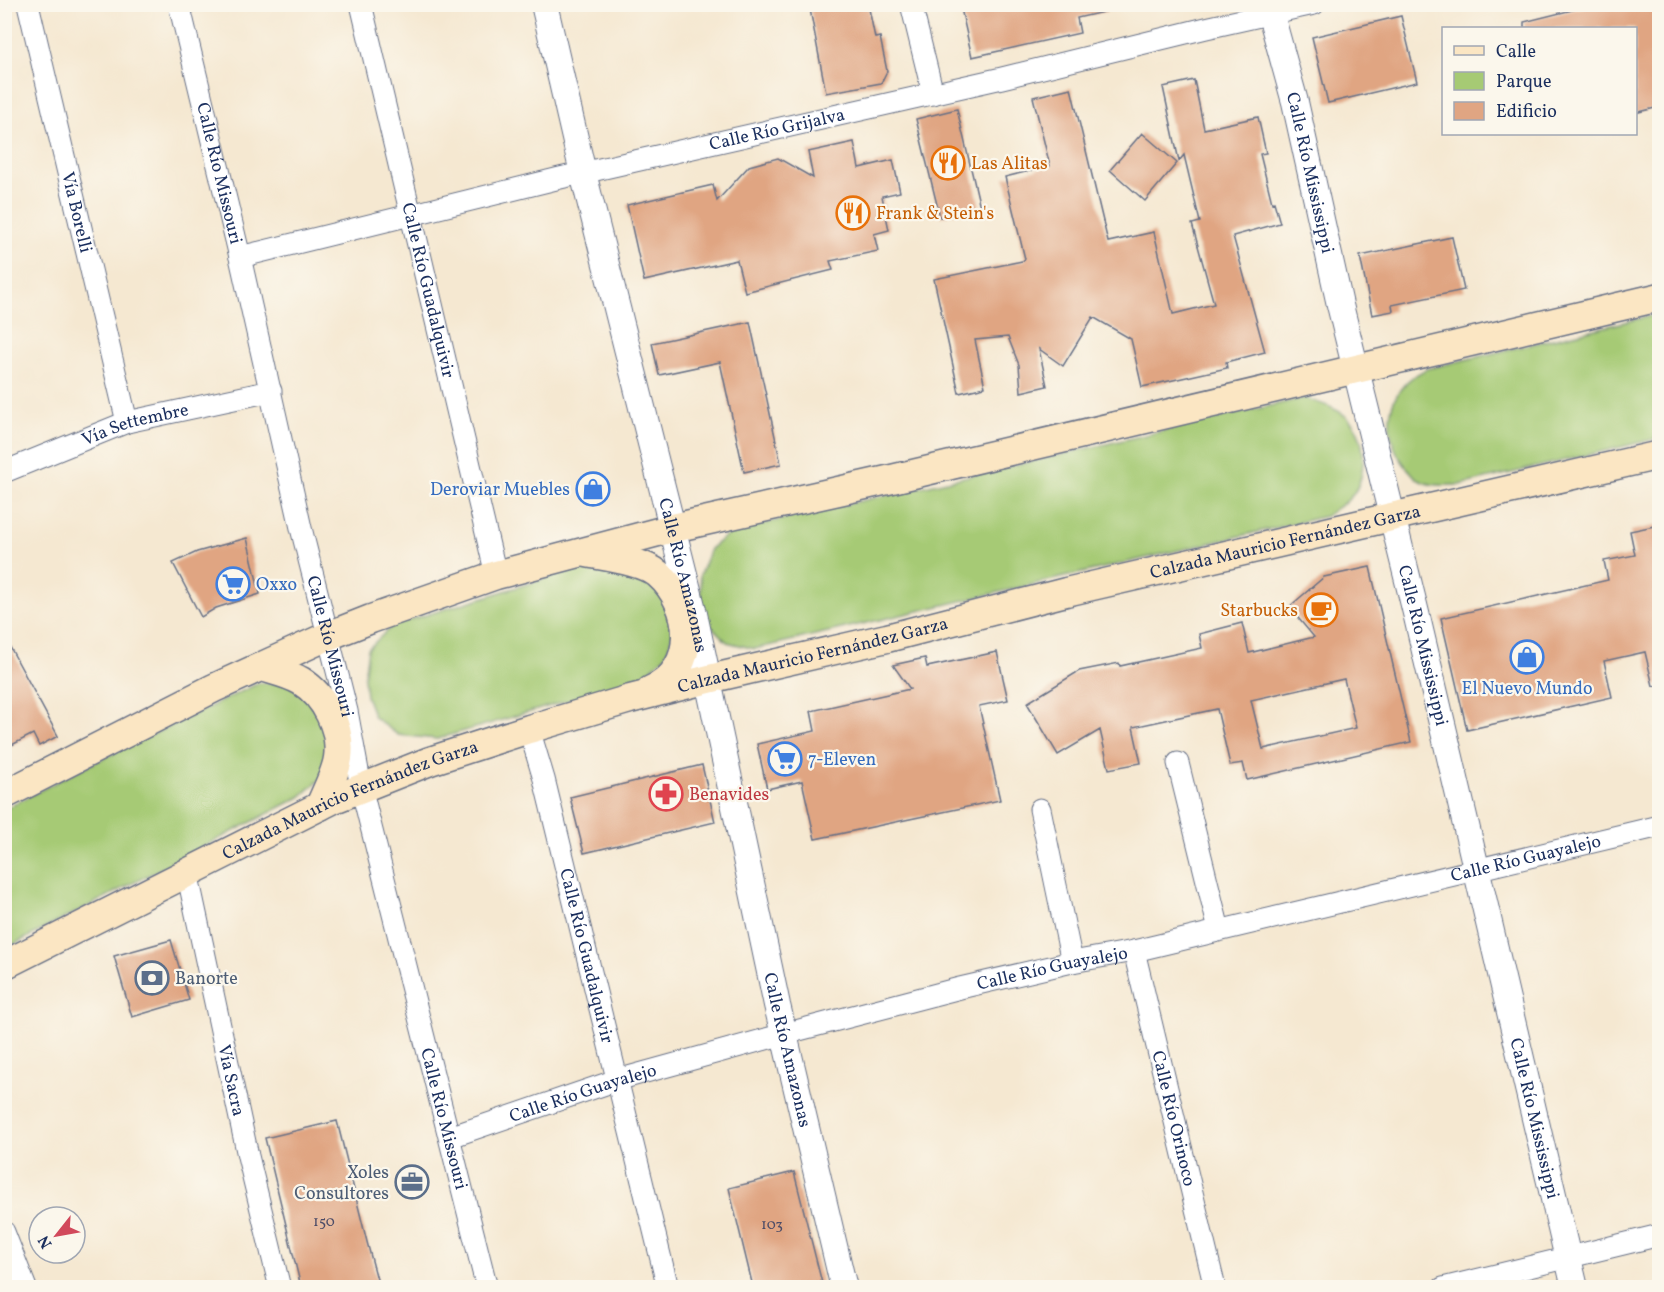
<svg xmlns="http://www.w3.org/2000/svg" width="1664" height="1292" font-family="Vollkorn,serif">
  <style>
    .green { fill: #a6ca74; stroke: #607c69; stroke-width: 1.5 }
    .building { fill: #e0a582; fill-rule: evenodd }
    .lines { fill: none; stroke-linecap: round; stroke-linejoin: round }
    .minor-casing { stroke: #677086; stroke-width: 23 }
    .tertiary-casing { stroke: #677086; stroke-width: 28 }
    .secondary-casing { stroke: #677086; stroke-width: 31 }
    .minor { stroke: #fff; stroke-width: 21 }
    .tertiary { stroke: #fff; stroke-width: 26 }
    .secondary { stroke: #fbe6c3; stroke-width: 28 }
    .labels { text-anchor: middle; stroke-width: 4.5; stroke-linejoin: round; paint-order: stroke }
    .number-label { font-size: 15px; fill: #4c4c67 }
    .street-label { font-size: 18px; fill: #1b2f5e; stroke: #fbf7ec }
    .food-label { font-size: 18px; fill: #c56008; stroke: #fbf7ec; text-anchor: start }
    .shop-label { font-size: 18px; fill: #366cbe; stroke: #fbf7ec; text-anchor: start }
    .health-label { font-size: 18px; fill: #be3a42; stroke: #fbf7ec; text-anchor: start }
    .service-label { font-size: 18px; fill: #4e5e75; stroke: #fbf7ec; text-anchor: start }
  </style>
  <rect width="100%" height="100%" fill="#fbf7ec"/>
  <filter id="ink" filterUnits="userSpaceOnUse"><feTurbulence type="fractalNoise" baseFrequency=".0167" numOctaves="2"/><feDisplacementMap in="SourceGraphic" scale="12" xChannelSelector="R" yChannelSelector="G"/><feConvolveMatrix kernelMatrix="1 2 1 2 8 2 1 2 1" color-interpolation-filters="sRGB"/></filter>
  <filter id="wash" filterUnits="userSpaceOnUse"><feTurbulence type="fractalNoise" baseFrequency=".008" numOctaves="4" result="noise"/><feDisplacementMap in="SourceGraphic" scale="24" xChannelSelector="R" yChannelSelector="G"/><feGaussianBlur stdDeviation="1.35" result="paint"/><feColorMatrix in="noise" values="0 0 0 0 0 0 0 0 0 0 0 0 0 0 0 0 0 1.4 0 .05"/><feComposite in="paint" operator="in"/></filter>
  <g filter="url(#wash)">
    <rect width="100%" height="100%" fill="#f5e8d1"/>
    <path class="green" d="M1659 314V438L1460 485C1448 485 1430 487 1419 480 1415 478 1412 473 1409 470 1387 446 1382 411 1404 385 1409 378 1419 373 1426 369Z
      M1304 398C1319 403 1339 408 1350 420 1368 439 1367 481 1349 499 1342 505 1333 510 1326 516L755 649 727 642 708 623 701 599 700 575 710 549 732 531Z
      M606 560 628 564 669 602 673 632 666 655 639 680 437 739 398 735 374 717 366 696 364 678 368 649 393 625Z
      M259 683H292L331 726 323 777 300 797 5 949V809L75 772Z"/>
    <g id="blocks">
      <path class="building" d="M809 4H868L875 38 880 37 887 71 881 83 826 93Z
        M960 4H1108V11L1077 18 1080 33 972 57Z
        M1596 4H1659V107L1635 113V28H1524V22Z
        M1401 16 1417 82 1328 103 1312 37Z
        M1194 80 1204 129 1258 117 1266 153 1260 154 1272 203 1274 202 1280 223 1233 236 1265 352 1226 362 1227 368 1142 387 1131 339 1093 317 1063 366 1039 349 1047 386 1021 392 1019 365 1008 337 975 340 985 387 959 393 934 279 1022 261 1025 259 1005 177 1050 166 1033 97 1071 88 1108 242 1154 232 1173 314 1214 304 1192 224 1200 222 1184 155 1179 161 1163 87Z
        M957 109 980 207 940 217 916 119Z
        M1142 133 1177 163 1145 201 1110 170Z
        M854 142 859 168 893 160 900 192 882 196 889 230 874 234 878 251 830 261 833 270 745 292 737 260 644 281 627 205 713 185 717 201 749 166 778 158 813 178 808 152Z
        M1452 237 1464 290 1392 305 1393 311 1372 315 1360 256Z
        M750 322 781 464 744 472 720 362 659 375 652 343Z
        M1659 525V685L1653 686 1645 652 1604 661 1612 697 1467 730 1441 618 1608 580 1604 561 1635 555 1630 531Z
        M247 538 260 594 216 608 201 617 173 563 197 552Z
        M1370 567 1411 742 1247 780 1243 763 1230 765 1217 709 1133 727 1141 763 1109 769 1100 730 1058 755 1027 703 1079 671 1119 663 1120 666 1202 648 1199 634 1242 623 1249 653 1314 637 1289 607 1324 577ZM1344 679 1356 728 1263 749 1251 700Z
        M4 636 58 736 39 746 33 734 4 749Z
        M997 652 1008 700 979 706 1000 800 815 839 802 781 767 789 757 744 815 731 811 711 910 689 893 665 925 658 927 667Z
        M702 765 715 822 584 853 570 797Z
        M171 940 189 1000 132 1017 114 956Z
        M337 1121 367 1242 379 1287H301L265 1138Z
        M794 1172 823 1287H753L729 1188Z"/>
    </g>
  </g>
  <g filter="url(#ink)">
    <use href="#blocks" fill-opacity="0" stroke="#677086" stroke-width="1.5"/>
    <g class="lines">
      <g class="minor-casing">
        <g id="minor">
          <path id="s1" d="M28 4 127 422"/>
          <path id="s2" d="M179 4 240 257 301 528 347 711 361 787 487 1288"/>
          <path id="s3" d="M361 4 496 575"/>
          <path d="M911 4 933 94"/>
          <path id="s4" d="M240 257 560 178 1002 78 1206 28 1314 4"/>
          <path id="s5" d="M4 472 127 422 271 391"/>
          <path id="s6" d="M529 729 544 779 668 1288"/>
          <path d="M1178 763 1219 930"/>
          <path d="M1040 809 1072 962"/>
          <path id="s7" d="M187 872 248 1156 280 1288"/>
          <path id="s8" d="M1134 951 1215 1288"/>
          <path id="s9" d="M450 1137 617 1080 784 1034 960 988 1072 962 1134 951 1660 826"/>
          <path d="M4 1232 26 1288"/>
          <path d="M1443 1288 1660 1235"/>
        </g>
      </g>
      <g class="tertiary-casing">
        <g id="tertiary">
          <path id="s10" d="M544 4 583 173 694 614 777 1005 844 1288"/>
          <path id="s11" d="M1268 4 1295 102 1340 305 1416 613 1575 1288"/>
        </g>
      </g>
      <g class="secondary-casing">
        <g id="secondary">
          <path d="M587 553C607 557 643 561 658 574 694 605 699 670 651 690"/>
          <path d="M262 667C275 671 289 674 301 681 325 696 342 729 338 758 336 773 326 791 320 806"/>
          <path d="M4 795 214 688 328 636 371 619 496 575 673 528 892 479 1660 297"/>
          <path id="s12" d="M4 965 334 799 430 761 529 729 630 699 709 679 887 638 1066 592 1660 455"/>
        </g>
      </g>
      <use href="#minor" class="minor"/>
      <use href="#tertiary" class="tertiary"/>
      <use href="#secondary" class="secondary"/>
    </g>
  </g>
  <defs>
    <g id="restaurant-ring" transform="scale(1.725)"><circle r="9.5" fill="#fbf7ec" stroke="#e8710a" stroke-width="1.5"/><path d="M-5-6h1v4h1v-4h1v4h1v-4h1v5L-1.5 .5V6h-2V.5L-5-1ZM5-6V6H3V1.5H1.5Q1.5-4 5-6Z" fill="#e8710a"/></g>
    <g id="shop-ring" transform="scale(1.725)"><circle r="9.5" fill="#fbf7ec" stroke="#3f7fe0" stroke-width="1.5"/><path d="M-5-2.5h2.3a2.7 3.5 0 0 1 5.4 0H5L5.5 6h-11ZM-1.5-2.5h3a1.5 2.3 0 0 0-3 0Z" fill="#3f7fe0"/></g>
    <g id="supermarket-ring" transform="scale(1.725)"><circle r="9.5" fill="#fbf7ec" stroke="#3f7fe0" stroke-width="1.5"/><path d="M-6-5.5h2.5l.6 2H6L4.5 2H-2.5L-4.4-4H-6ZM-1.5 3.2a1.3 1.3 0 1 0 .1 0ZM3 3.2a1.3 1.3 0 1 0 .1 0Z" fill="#3f7fe0"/></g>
    <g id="cafe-ring" transform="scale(1.725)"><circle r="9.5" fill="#fbf7ec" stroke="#e8710a" stroke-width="1.5"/><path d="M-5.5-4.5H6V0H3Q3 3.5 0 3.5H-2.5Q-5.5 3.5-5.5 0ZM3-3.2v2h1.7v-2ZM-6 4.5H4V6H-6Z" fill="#e8710a"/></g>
    <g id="pharmacy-ring" transform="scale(1.725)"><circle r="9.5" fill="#fbf7ec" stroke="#e0444e" stroke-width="1.5"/><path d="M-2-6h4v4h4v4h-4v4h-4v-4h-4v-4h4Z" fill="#e0444e"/></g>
    <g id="bank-ring" transform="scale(1.725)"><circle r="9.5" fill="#fbf7ec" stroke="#5c6f8a" stroke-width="1.5"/><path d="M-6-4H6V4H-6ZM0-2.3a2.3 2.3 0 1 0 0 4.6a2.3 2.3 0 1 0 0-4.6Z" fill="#5c6f8a"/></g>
    <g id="office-ring" transform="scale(1.725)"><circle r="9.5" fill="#fbf7ec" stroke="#5c6f8a" stroke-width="1.5"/><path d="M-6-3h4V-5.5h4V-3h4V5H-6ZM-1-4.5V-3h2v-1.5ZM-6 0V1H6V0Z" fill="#5c6f8a"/></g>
  </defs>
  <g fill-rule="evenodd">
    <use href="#restaurant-ring" x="948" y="163"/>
    <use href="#restaurant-ring" x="853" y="213"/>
    <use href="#shop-ring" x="593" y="489"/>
    <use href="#supermarket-ring" x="233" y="584"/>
    <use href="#cafe-ring" x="1321" y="610"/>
    <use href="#shop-ring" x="1527" y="657"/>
    <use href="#supermarket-ring" x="785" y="759"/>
    <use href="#pharmacy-ring" x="666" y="794"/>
    <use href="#bank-ring" x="152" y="978"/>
    <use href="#office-ring" x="412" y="1182"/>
  </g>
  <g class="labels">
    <g class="number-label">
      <text x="324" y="1226">150</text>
      <text x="772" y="1229">103</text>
    </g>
    <g class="street-label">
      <text dy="6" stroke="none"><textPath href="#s4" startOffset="552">Calle Río Grijalva</textPath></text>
      <text dy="6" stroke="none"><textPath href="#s2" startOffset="174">Calle Río Missouri</textPath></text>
      <text dy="6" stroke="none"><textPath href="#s11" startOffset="174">Calle Río Mississippi</textPath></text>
      <text dy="6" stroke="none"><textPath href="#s1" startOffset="214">Vía Borelli</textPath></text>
      <text dy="6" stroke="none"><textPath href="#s3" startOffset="294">Calle Río Guadalquivir</textPath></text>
      <text dy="6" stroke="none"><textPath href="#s5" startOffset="140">Vía Settembre</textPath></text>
      <text dy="6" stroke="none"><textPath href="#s12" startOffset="1356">Calzada Mauricio Fernández Garza</textPath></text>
      <text dy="6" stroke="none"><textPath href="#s10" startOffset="588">Calle Río Amazonas</textPath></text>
      <text dy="6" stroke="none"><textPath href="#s11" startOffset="660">Calle Río Mississippi</textPath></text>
      <text dy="6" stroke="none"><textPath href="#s2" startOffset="660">Calle Río Missouri</textPath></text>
      <text dy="6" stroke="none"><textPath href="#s12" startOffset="870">Calzada Mauricio Fernández Garza</textPath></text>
      <text dy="6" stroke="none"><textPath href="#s12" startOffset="384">Calzada Mauricio Fernández Garza</textPath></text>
      <text dy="6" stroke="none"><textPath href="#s9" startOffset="1112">Calle Río Guayalejo</textPath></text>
      <text dy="6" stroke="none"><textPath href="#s6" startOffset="234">Calle Río Guadalquivir</textPath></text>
      <text dy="6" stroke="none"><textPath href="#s9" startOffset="626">Calle Río Guayalejo</textPath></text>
      <text dy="6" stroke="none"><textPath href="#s10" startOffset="1074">Calle Río Amazonas</textPath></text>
      <text dy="6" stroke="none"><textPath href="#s7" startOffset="213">Vía Sacra</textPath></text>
      <text dy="6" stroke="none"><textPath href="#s9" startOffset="140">Calle Río Guayalejo</textPath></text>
      <text dy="6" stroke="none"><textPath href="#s11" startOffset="1146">Calle Río Mississippi</textPath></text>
      <text dy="6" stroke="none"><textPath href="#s2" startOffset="1146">Calle Río Missouri</textPath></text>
      <text dy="6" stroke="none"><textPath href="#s8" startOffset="172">Calle Río Orinoco</textPath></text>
    </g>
    <g class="food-label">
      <text x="971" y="169">Las Alitas</text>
      <text x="876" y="219">Frank &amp; Stein's</text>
      <text x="1298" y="616" text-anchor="end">Starbucks</text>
    </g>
    <g class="shop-label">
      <text x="570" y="495" text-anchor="end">Deroviar Muebles</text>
      <text x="256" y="590">Oxxo</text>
      <text x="1527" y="694" text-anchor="middle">El Nuevo Mundo</text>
      <text x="808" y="765">7-Eleven</text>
    </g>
    <g class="health-label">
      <text x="689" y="800">Benavides</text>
    </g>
    <g class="service-label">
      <text x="175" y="984">Banorte</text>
      <text x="389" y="1178" text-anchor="end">Xoles<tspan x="389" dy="21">Consultores</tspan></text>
    </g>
  </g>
  <rect width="1664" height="1292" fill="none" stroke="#fbf7ec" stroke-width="24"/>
  <rect x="1442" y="27" width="195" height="108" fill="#fbf7ec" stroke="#a1a7b3" stroke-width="1.5"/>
  <rect x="1454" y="46" width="30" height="9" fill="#fbe6c3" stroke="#a1a7b3" stroke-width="1.5"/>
  <text x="1496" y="57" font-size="18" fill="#1b2f5e">Calle</text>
  <rect x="1454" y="72" width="30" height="18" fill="#a6ca74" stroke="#a1a7b3" stroke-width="1.5"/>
  <text x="1496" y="87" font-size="18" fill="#1b2f5e">Parque</text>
  <rect x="1454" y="102" width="30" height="18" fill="#e0a582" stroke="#a1a7b3" stroke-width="1.5"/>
  <text x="1496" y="117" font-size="18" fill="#1b2f5e">Edificio</text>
  <g transform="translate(57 1235) rotate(239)"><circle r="28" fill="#fbf7ec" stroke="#a1a7b3" stroke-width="1.5"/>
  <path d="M0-4.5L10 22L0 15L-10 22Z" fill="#d1495b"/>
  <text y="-9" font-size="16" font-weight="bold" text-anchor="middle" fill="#1b2f5e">N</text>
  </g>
</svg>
